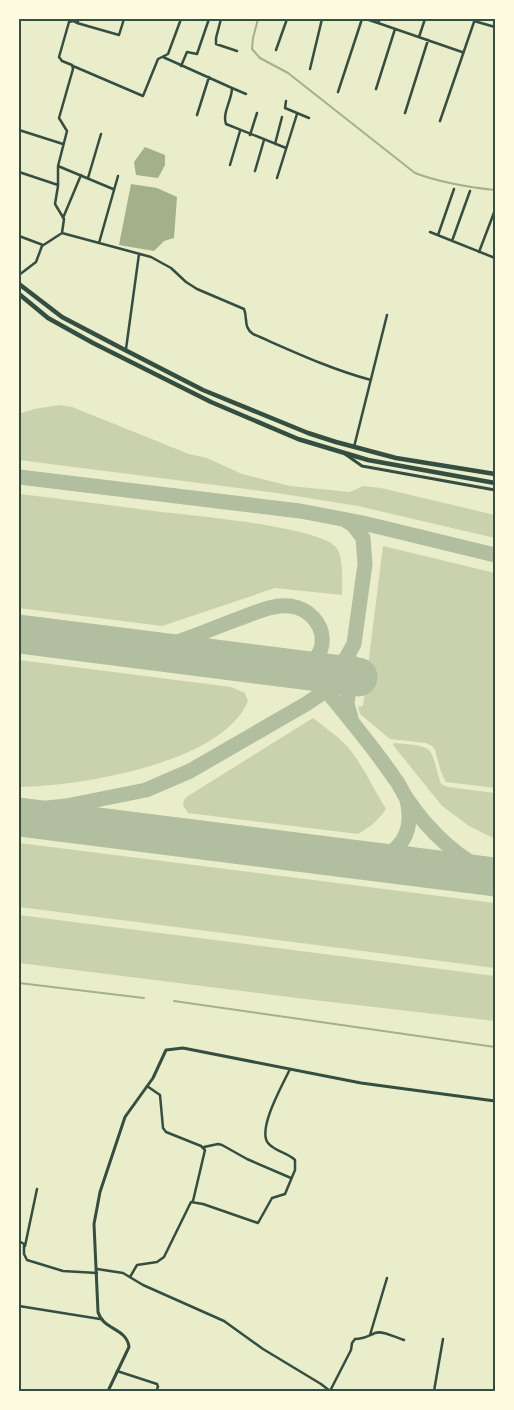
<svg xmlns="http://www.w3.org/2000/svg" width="514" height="1410" font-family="Ubuntu,sans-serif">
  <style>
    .green { fill: #cad2ad }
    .water { fill: #a3b18a }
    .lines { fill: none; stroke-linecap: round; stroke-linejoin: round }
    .stream { stroke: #a3b18a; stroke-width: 2 }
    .taxiway { stroke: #b2bea0; stroke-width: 15 }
    .runway { stroke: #b2bea0; stroke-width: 39 }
    .minor { stroke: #344e41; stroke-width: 2.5 }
    .tertiary { stroke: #344e41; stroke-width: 3 }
    .trunk { stroke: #344e41; stroke-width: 4.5 }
    .neatline { fill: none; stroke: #344e41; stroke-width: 2 }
  </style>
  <rect width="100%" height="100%" fill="#e9edc9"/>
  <path class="green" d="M59 405 72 407 189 454 207 458 242 474 290 486 350 492 363 486 381 488 495 515V538L358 506 277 493 19 460V414L34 409Z
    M19 494C64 499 109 505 154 511 187 515 317 526 336 547 344 557 342 583 342 595L275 588 162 626 19 608Z
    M383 546 495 573V788L446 782 441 772 435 750 432 746 426 743 390 739 360 714 358 707 363 706Z
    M19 660 231 687 245 693 248 701C222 764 79 786 19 787Z
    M313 718C323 726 335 734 344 743 362 762 372 787 386 809 378 821 370 827 358 834L188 813 183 805 184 800 188 796Z
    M394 743C437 747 429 745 441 784L448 787 495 793V839L469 826 442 806 393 745Z
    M19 843 495 903V968L19 907Z
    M19 915 495 976V1021L305 999 19 963Z"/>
  <path class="water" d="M145 147 165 155V165L158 178 136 175 134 162Z
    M131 184 157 188 177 197 174 238 164 241 154 251 119 245Z"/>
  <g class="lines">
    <path class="stream" d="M258 19 253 38 252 49 260 58 288 73 415 173C441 183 467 187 495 190
      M19 983 144 998
      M174 1001 495 1047"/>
    <path class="taxiway" d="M19 477 300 511 363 523 495 555
      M121 647C131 648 142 650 152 649 181 643 210 629 238 619 255 613 272 604 290 606 329 611 338 667 287 669
      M286 669C301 673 313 678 325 689 349 718 374 748 395 779 400 785 402 792 407 799 427 829 460 862 495 874
      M299 670 328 669 345 660 354 644 365 564 363 538 353 525 345 520
      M351 670 347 704 351 718
      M19 811 66 806 146 790 190 771 306 704 330 688 343 678 352 662
      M367 861C400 855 415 833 407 800"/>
    <path class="runway" d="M19 634 358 677
      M19 817 495 877"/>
    <path class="minor" d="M79 19 77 23 119 35 124 19
      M221 19 216 38V44L237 51
      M366 19 378 23
      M380 19 378 23 462 52
      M474 21 495 27
      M419 37 425 19
      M276 50 287 19
      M163 57 232 88C232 100 222 113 226 124L286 148
      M73 66 143 96 158 59 168 54 181 19
      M181 66 187 52 197 54 209 19
      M310 69 322 19
      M232 88 246 94
      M376 89 395 29
      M338 92 362 19
      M286 101 285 108 309 118
      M405 113 428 40
      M197 115 209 77
      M440 121 475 19
      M19 130 63 144
      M250 135 257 113
      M275 144 282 117
      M230 165 240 131
      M58 166 113 189
      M255 171 264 140
      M19 172 58 185
      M88 178 101 134
      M277 178 297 114
      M63 218 81 175
      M430 232 495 258
      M62 233 64 219 55 204 58 186V166L67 131 59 118 73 69 72 65 62 61 59 57 69 22 73 21 77 23
      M438 235 454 189
      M19 236 43 245
      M452 241 470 191
      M99 243 118 176
      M479 252 495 210
      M19 275 36 262 42 246 62 233 151 257 171 268 186 282 197 289 244 309C248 319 243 327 253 334 292 351 330 369 371 380
      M126 349 139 254
      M354 447 387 315
      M147 1086 160 1095 163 1128 166 1132 201 1146 205 1150 193 1201
      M204 1147 218 1144 222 1145 247 1159 291 1178
      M19 1241 24 1244V1254L27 1260 63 1271 97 1273
      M25 1246 37 1189
      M97 1269 123 1273 143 1285 224 1321 263 1349 321 1384 330 1391
      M130 1277 137 1265 157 1262 164 1257 191 1202 203 1204 258 1223 272 1198 285 1194 295 1170V1160C288 1153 274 1151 268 1143 257 1129 283 1084 290 1069
      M19 1306 100 1319
      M370 1335 387 1278
      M117 1371 157 1384 158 1387 156 1391
      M330 1391 351 1350 352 1343 355 1339C363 1339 368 1336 375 1333 383 1330 396 1338 404 1340
      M434 1391 443 1339"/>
    <path class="tertiary" d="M345 454 362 466 495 490
      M108 1391 129 1347C127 1328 103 1330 98 1312L94 1224 100 1192 125 1117 153 1078 166 1050 183 1048 361 1083 495 1101"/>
    <path class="trunk" d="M19 284 62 317 125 350 203 390 308 433 336 442 396 458 495 474
      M19 294 48 318 93 343 211 402 298 439 368 460 495 483"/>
  </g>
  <rect width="514" height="1410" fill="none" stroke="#fefae0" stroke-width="40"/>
  <rect x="20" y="20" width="474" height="1370" class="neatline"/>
</svg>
